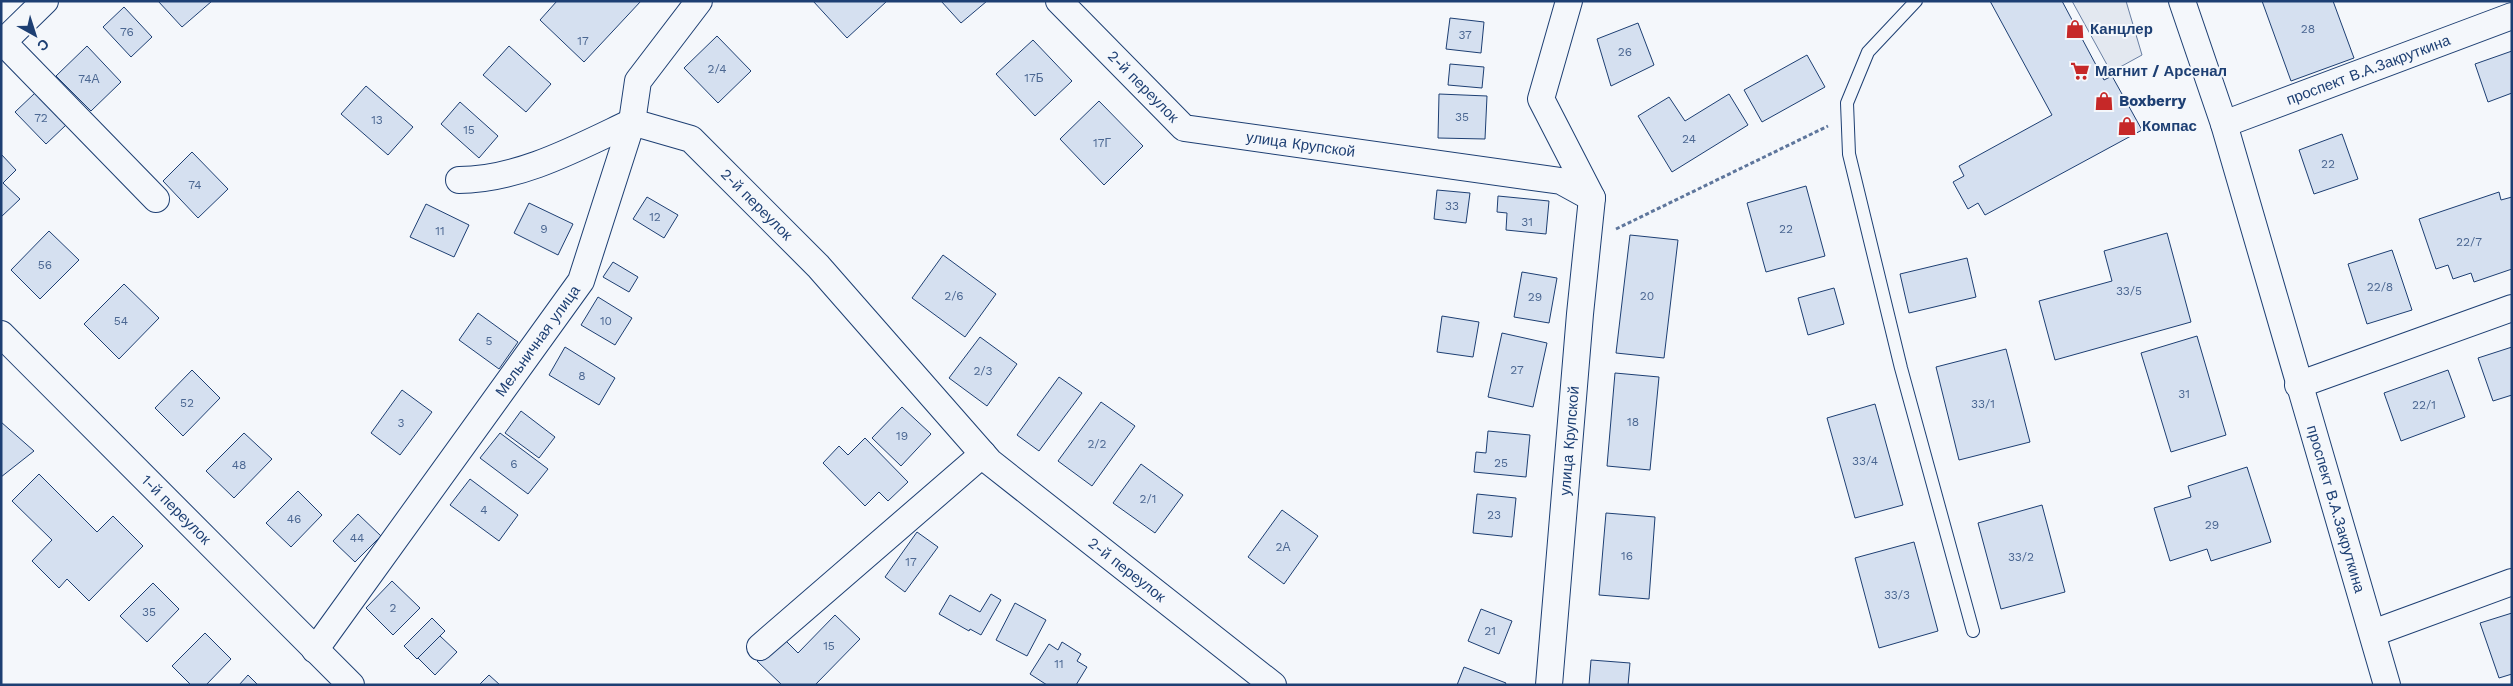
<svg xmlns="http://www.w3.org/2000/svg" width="2513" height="686" font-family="'Work Sans',sans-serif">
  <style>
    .parking { fill: #e3e8f0; stroke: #687fa3 }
    .building { fill: #d5e0f0; stroke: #1d3f73 }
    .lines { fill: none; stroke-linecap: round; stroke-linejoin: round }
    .service-casing { stroke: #1d3f73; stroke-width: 14 }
    .minor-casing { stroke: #1d3f73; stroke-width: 28 }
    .path { stroke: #5e769c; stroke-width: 3; stroke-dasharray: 4 2.5; stroke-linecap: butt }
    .service { stroke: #f4f7fb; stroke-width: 12 }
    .minor { stroke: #f4f7fb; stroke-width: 26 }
    .labels { text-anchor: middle; stroke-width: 4; stroke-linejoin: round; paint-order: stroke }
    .number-label { font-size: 12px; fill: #4b6792 }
    .poi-label { font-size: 15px; font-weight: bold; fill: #1d3f73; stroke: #f4f7fb; text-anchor: start }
    .street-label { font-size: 15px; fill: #1d3f73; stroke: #f4f7fb }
  </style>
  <rect width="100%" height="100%" fill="#f4f7fb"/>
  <path class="parking" d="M2072 1H2126L2142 55 2111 72Z"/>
  <path class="building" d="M158 1H212L182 27Z
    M557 1H641L584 62 540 20Z
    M813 1H887L847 38Z
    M941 1H987L961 23Z
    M1990 1H2062L2104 80 2112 76 2142 130 1985 215 1978 203 1968 209 1953 182 1964 176 1959 166 2052 115Z
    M2262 1H2333L2354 58 2291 81Z
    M124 7 152 37 131 57 103 27Z
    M1450 18 1484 22 1481 53 1446 49Z
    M1638 23 1654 65 1611 86 1597 39Z
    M717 36 751 71 718 103 684 68Z
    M1033 40 1072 81 1035 116 996 74Z
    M87 46 121 82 91 111 56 76Z
    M509 46 551 84 526 112 483 75Z
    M2512 51V93L2488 102 2475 64Z
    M1807 55 1825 87 1762 122 1744 90Z
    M1450 64 1484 67 1482 88 1448 85Z
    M366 86 413 127 388 155 341 114Z
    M35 93 66 125 46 144 15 112Z
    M1439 94 1487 96 1485 139 1438 138Z
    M1729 94 1748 125 1672 172 1638 116 1669 97 1685 121Z
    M1099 101 1143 146 1104 185 1060 139Z
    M460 102 498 136 479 158 441 124Z
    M2342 134 2358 179 2314 194 2299 150Z
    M192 152 228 189 198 218 163 181Z
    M1 154 16 170 3 183 20 199 1 217Z
    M1806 186 1825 256 1766 272 1747 203Z
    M1437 190 1470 193 1466 223 1434 219Z
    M2499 192 2501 200 2512 197V269L2474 282 2471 273 2453 279 2448 265 2436 269 2419 219Z
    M1498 196 1549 201 1546 234 1506 230 1507 213 1497 212Z
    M647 197 678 215 664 238 633 219Z
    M529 203 573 224 558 255 514 233Z
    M426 204 469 225 454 257 410 237Z
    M49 231 79 260 40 299 11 270Z
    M2167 233 2191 322 2055 360 2039 301 2112 281 2104 251Z
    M1630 235 1678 240 1664 358 1616 353Z
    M2392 250 2412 310 2367 324 2348 264Z
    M943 255 996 294 965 337 912 298Z
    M1967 258 1976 297 1909 313 1900 274Z
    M613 262 638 277 629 292 603 277Z
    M1522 272 1557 278 1549 323 1514 317Z
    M124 284 159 318 119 359 84 324Z
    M1834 288 1844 324 1808 335 1798 298Z
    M598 297 632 318 615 345 581 325Z
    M478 313 518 342 499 369 459 340Z
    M1442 316 1479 322 1473 357 1437 352Z
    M1502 333 1547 343 1533 407 1488 397Z
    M2197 336 2226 435 2171 452 2141 353Z
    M980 337 1017 364 987 406 949 378Z
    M565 347 615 378 599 405 549 375Z
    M2512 347V395L2493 401 2478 358Z
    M2006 349 2030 442 1959 460 1936 367Z
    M192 370 220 398 183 436 155 408Z
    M2448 370 2465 417 2401 441 2384 393Z
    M1615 373 1659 377 1650 470 1607 466Z
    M1059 377 1082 393 1039 451 1017 435Z
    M402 390 432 412 400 455 371 433Z
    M1101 402 1135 426 1092 486 1058 461Z
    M1875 404 1903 505 1855 518 1827 418Z
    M902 407 931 434 901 466 872 438Z
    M521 411 555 437 539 458 505 433Z
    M1 422 34 451 1 477Z
    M1488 431 1530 435 1526 477 1474 472 1476 452 1486 453Z
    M244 433 272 459 234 498 206 471Z
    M500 433 548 469 528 494 480 458Z
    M865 438 908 482 888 501 879 492 865 506 823 463 839 446 848 455Z
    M1141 464 1183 495 1155 533 1113 503Z
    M2247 467 2271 542 2211 561 2207 549 2170 561 2154 508 2191 497 2188 486Z
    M39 474 97 532 113 516 143 546 89 601 67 579 59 588 32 561 52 540 12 501Z
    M470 479 518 515 499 541 450 505Z
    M298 491 322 515 291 547 266 523Z
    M1477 494 1516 498 1512 537 1473 533Z
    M2042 505 2065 592 2001 609 1978 523Z
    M1282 510 1318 536 1284 584 1248 557Z
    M1606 513 1655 517 1649 599 1599 595Z
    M358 514 381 536 355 562 333 541Z
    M917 532 938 547 905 592 885 577Z
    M1914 542 1938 631 1879 648 1855 558Z
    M392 581 420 608 393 635 366 608Z
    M153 583 179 609 147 642 120 616Z
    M991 594 1001 600 981 635 970 629 969 631 939 614 950 595 980 612Z
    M1015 603 1046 620 1027 656 996 640Z
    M1481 609 1512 621 1499 654 1468 641Z
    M2512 613V674L2499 678 2480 623Z
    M835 615 860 639 815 685H782L757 661 781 636 798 653Z
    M432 618 445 631 417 659 404 646Z
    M205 633 231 659 206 685H191L172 666Z
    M440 636 457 652 435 675 418 658Z
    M1062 642 1081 654 1077 661 1087 667 1076 685H1047L1030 674 1049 644 1058 650Z
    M1591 660 1630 663 1628 685H1589Z
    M1464 667 1506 683 1505 685H1457Z
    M248 675 258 685H239Z
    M489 675 500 685H479Z"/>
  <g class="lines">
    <g class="service-casing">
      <path id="service" d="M1916 1 1868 52 1847 103 1849 154 1901 368 1973 631"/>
    </g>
    <g class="minor-casing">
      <g id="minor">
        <path id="s1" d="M1059 1 1184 128 1561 181 1592 198"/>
        <path id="s2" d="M2182 1 2224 124 2387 685"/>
        <path d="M3 42 156 199"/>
        <path d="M1 44 45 1"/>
        <path id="s3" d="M2224 124 2512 16"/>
        <path id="s4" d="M459 180C519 180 579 147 632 122L691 139 818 266 990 462 1273 685"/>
        <path id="s5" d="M1 334 351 685"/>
        <path d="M2298 385 2512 308"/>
        <path d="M2373 633 2512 582"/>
        <path d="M760 647 983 454"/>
        <path id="s6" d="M315 650 581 281 632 122 638 81 699 1"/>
        <path id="s7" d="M1549 685 1580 314 1592 198 1541 99 1569 1"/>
      </g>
    </g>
    <path class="path" d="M1616 229 1828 126"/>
    <use href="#service" class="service"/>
    <use href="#minor" class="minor"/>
  </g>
  <defs>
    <g id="shop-bare" transform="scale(1.5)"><path d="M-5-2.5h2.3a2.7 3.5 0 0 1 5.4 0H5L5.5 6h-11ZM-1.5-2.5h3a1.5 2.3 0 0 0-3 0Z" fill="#c62828" stroke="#f4f7fb" stroke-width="2.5" paint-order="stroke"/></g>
    <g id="supermarket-bare" transform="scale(1.5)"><path d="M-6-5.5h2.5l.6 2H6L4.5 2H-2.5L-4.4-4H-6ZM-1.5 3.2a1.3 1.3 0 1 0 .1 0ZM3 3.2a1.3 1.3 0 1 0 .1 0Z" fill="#c62828" stroke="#f4f7fb" stroke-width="2.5" paint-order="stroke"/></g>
  </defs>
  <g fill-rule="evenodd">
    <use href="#shop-bare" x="2075" y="29"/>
    <use href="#supermarket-bare" x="2080" y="71"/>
    <use href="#shop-bare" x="2104" y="101"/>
    <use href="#shop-bare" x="2127" y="126"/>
  </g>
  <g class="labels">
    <g class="number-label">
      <text x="2308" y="33">28</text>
      <text x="127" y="36">76</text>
      <text x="1465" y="39">37</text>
      <text x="583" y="45">17</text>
      <text x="1625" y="56">26</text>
      <text x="717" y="73">2/4</text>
      <text x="1034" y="82">17Б</text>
      <text x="89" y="83">74А</text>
      <text x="1462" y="121">35</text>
      <text x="41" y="122">72</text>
      <text x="377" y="124">13</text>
      <text x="469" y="134">15</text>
      <text x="1689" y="143">24</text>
      <text x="1102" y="147">17Г</text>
      <text x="2328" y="168">22</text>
      <text x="195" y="189">74</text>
      <text x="1452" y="210">33</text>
      <text x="655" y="221">12</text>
      <text x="1527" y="226">31</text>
      <text x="544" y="233">9</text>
      <text x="1786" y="233">22</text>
      <text x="440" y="235">11</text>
      <text x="2469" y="246">22/7</text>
      <text x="45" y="269">56</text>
      <text x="2380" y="291">22/8</text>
      <text x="2129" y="295">33/5</text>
      <text x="954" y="300">2/6</text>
      <text x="1647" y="300">20</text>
      <text x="1535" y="301">29</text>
      <text x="121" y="325">54</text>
      <text x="606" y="325">10</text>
      <text x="489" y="345">5</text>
      <text x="1517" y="374">27</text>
      <text x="983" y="375">2/3</text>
      <text x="582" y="380">8</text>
      <text x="2184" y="398">31</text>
      <text x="187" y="407">52</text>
      <text x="1983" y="408">33/1</text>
      <text x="2424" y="409">22/1</text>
      <text x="1633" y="426">18</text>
      <text x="401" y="427">3</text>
      <text x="902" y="440">19</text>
      <text x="1097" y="448">2/2</text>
      <text x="1865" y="465">33/4</text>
      <text x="1501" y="467">25</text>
      <text x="514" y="468">6</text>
      <text x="239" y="469">48</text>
      <text x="1148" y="503">2/1</text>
      <text x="484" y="514">4</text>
      <text x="1494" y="519">23</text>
      <text x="294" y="523">46</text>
      <text x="2212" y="529">29</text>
      <text x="357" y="542">44</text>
      <text x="1283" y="551">2А</text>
      <text x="1627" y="560">16</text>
      <text x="2021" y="561">33/2</text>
      <text x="911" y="566">17</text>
      <text x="1897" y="599">33/3</text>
      <text x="393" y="612">2</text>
      <text x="149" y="616">35</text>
      <text x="1490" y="635">21</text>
      <text x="829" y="650">15</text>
      <text x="1059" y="668">11</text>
    </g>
    <g class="poi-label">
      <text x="2090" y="34">Канцлер</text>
      <text x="2095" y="76">Магнит / Арсенал</text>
      <text x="2119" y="106">Boxberry</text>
      <text x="2142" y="131">Компас</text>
    </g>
    <g class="street-label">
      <text dy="5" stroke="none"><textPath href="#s3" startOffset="154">проспект В.А.Закруткина</textPath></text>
      <text dy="5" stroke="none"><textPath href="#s1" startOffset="120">2-й переулок</textPath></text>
      <text dy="5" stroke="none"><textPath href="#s1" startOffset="296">улица Крупской</textPath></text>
      <text dy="5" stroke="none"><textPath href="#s4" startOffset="338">2-й переулок</textPath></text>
      <text dy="5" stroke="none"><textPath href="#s6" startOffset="381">Мельничная улица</textPath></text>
      <text dy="5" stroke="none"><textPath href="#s7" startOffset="245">улица Крупской</textPath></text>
      <text dy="5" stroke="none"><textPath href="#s2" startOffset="531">проспект В.А.Закруткина</textPath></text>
      <text dy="5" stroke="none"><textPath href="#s5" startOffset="248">1-й переулок</textPath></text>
      <text dy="5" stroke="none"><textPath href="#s4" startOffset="860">2-й переулок</textPath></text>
    </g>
  </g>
  <rect width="2513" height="686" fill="none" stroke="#1d3f73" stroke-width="5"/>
  <g transform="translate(35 35) rotate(141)" stroke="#f4f7fb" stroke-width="4" paint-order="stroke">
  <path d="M0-4L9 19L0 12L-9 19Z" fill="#1d3f73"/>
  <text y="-8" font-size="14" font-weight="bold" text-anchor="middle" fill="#1d3f73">С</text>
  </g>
</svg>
